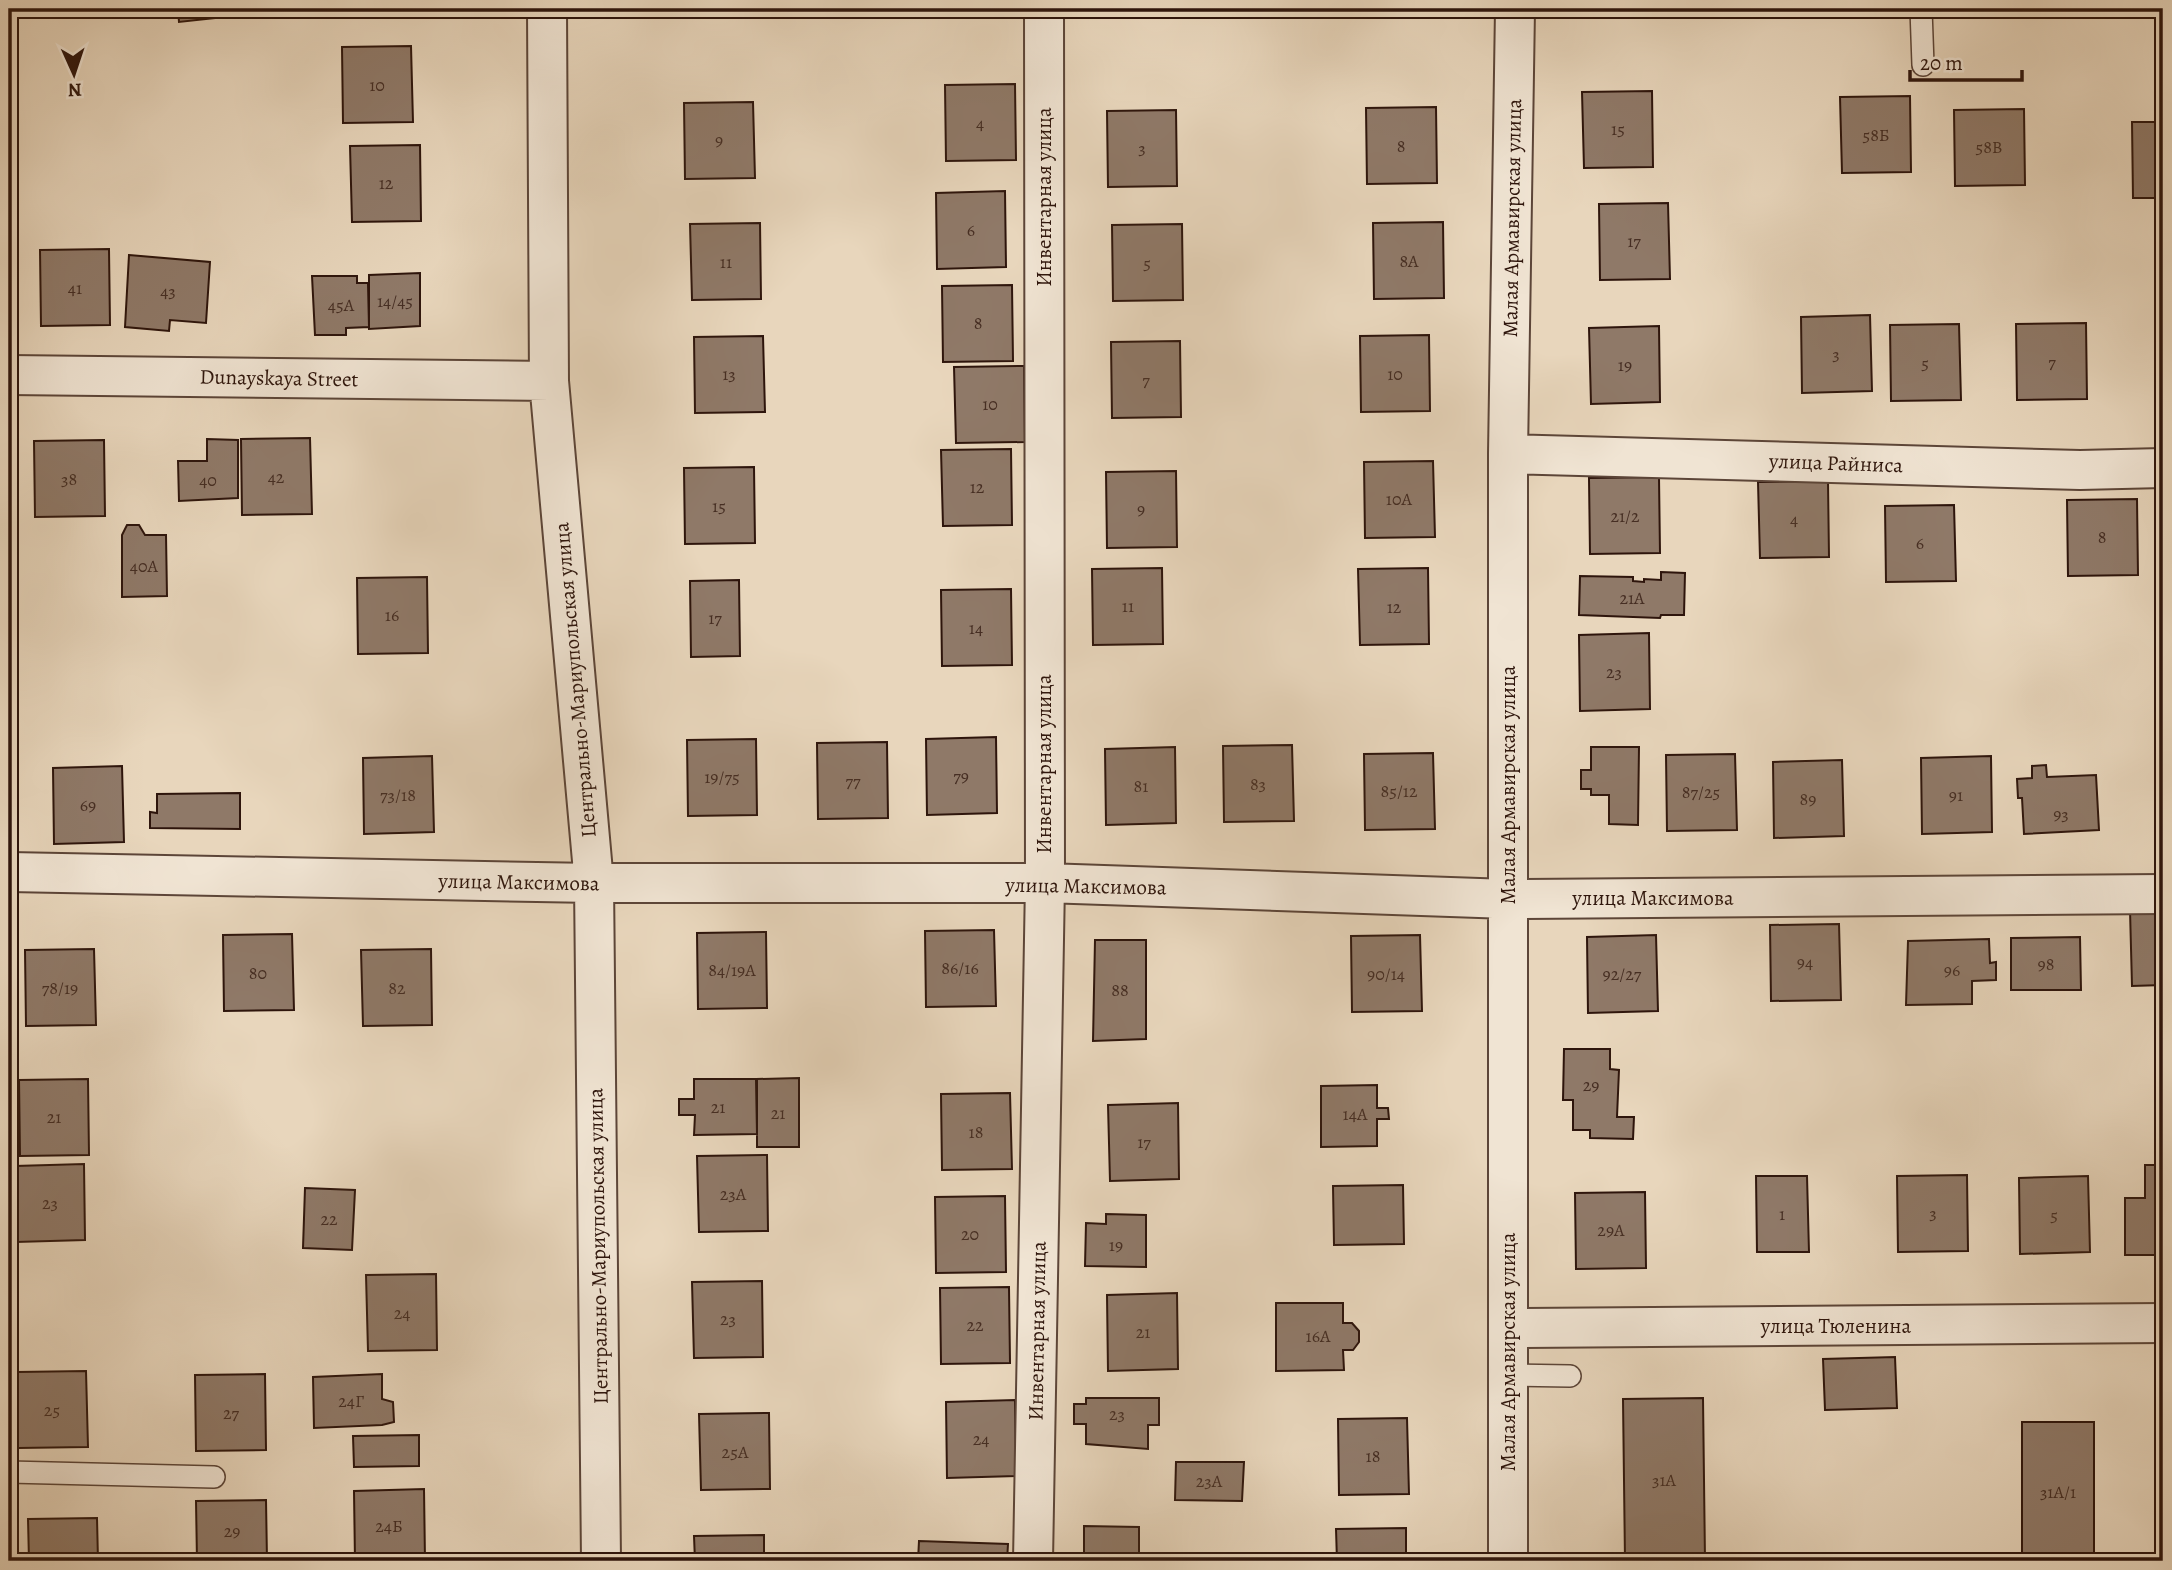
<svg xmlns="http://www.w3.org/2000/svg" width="2172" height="1570" font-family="Alegreya,serif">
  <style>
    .building { fill: #8f7968; stroke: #2e150c; stroke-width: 2 }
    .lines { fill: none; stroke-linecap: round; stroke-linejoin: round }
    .lane-casing { stroke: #5c4538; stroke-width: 24 }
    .street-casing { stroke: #5c4538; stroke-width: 42 }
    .lane { stroke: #f0e4d3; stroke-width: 21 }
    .street { stroke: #f0e4d3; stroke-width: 38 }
    .labels { text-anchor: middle; stroke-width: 5; stroke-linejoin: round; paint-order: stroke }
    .number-label { font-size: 18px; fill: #462e23 }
    .street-label { font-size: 21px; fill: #2e150c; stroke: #f0e4d3 }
  </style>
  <rect width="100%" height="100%" fill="#e8d6bc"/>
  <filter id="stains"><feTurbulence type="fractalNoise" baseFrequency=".00286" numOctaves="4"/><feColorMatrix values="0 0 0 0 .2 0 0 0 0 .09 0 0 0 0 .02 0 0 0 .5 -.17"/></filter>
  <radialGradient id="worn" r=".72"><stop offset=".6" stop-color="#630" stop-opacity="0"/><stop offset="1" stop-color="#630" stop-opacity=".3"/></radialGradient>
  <path class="building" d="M178 9H233V16L179 22Z
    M1096 9H1166V12L1096 13Z
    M411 46 413 122 343 123 342 47Z
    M1015 84 1016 160 946 161 945 85Z
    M1652 91 1653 167 1584 168 1582 92Z
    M1910 96 1911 172 1842 173 1840 97Z
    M753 102 755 178 685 179 684 103Z
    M1436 107 1437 183 1367 184 1366 108Z
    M2024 109 2025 185 1955 186 1954 110Z
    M1176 110 1177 186 1108 187 1107 111Z
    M2132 122H2163V198H2133Z
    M420 145 421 221 352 222 350 146Z
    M1005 191 1006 267 937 269 936 193Z
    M1668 203 1670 279 1600 280 1599 204Z
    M1443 222 1444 298 1374 299 1373 223Z
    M760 223 761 299 692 300 690 224Z
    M1182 224 1183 300 1113 301 1112 225Z
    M109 249 110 325 41 326 40 250Z
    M129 255 210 262 206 323 170 320 169 331 125 327Z
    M420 273V326L369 329V275Z
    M312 276H357V283H368L369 327 346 328V335H315Z
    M1012 285 1013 361 943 362 942 286Z
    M1870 315 1872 391 1802 393 1801 317Z
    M2086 323 2087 399 2017 400 2016 324Z
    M1959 324 1961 400 1891 401 1890 325Z
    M1659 326 1660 402 1591 404 1589 328Z
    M1429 335 1430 411 1361 412 1360 336Z
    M763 336 765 412 695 413 694 337Z
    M1180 341 1181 417 1112 418 1111 342Z
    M1024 366 1025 442 956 443 954 367Z
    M310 438 312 514 242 515 241 439Z
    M207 439 238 440V498L179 501 178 461H207Z
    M104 440 105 516 35 517 34 441Z
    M1011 449 1012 525 943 526 941 450Z
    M1433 461 1435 537 1365 538 1364 462Z
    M754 467 755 543 685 544 684 468Z
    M1176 471 1177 547 1107 548 1106 472Z
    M1659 477 1660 553 1590 554 1589 478Z
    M1828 481 1829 557 1760 558 1758 482Z
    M2137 499 2138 575 2068 576 2067 500Z
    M1954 505 1956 581 1886 582 1885 506Z
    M127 525H139L145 535H166L167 596 122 597V535Z
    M1162 568 1163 644 1093 645 1092 569Z
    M1428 568 1429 644 1360 645 1358 569Z
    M1661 572 1685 573 1684 615H1661L1660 618 1579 615 1580 576 1633 577V581L1644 582V579L1661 580Z
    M427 577 428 653 358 654 357 578Z
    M739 580 740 656 691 657 690 581Z
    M1011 589 1012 665 942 666 941 590Z
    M1649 633 1650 709 1580 711 1579 635Z
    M996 737 997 813 927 815 926 739Z
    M756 739 757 815 688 816 687 740Z
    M887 742 888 818 818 819 817 743Z
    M1292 745 1294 821 1224 822 1223 746Z
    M1175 747 1176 823 1106 825 1105 749Z
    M1591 747H1639L1638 825 1609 824V795H1591V789H1581V770H1591Z
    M1433 753 1435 829 1365 830 1364 754Z
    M1735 754 1737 830 1667 831 1666 755Z
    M432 756 434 832 364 834 363 758Z
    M1991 756 1992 832 1922 834 1921 758Z
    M2160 757H2163V833H2161Z
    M1842 760 1844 836 1774 838 1773 762Z
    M2046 765 2047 777 2096 775 2099 830 2024 834 2022 798H2018L2017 779 2032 778V766Z
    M122 766 124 842 54 844 53 768Z
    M240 793V829L150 828V812L157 813V794Z
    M2163 909V985L2132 986 2130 910Z
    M1839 924 1841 1000 1771 1001 1770 925Z
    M994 930 996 1006 926 1007 925 931Z
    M766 932 767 1008 698 1009 697 933Z
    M292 934 294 1010 224 1011 223 935Z
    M1420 935 1422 1011 1352 1012 1351 936Z
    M1656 935 1658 1011 1588 1013 1587 937Z
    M2080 937 2081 990H2011V938Z
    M1989 939 1990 963 1996 962V980L1972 981V1004L1906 1005 1908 941Z
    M1095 940H1146V1039L1093 1041Z
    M94 949 96 1025 26 1026 25 950Z
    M431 949 432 1025 363 1026 361 950Z
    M1564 1049H1610V1069L1619 1070 1617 1117H1634L1633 1139 1590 1138V1130H1573V1100H1563Z
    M799 1078V1147H757V1079Z
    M88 1079 89 1155 20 1156 19 1080Z
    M694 1079H756L757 1134 694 1135 695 1115H679V1099H694Z
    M1377 1085V1108H1388L1389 1119H1377V1146L1321 1147V1086Z
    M1010 1093 1012 1169 942 1170 941 1094Z
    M1178 1103 1179 1179 1110 1181 1108 1105Z
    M767 1155 768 1231 699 1232 697 1156Z
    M84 1164 85 1240 16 1242 15 1166Z
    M2145 1165H2163V1255H2125V1198H2145Z
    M1967 1175 1968 1251 1898 1252 1897 1176Z
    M1756 1176H1807L1809 1252H1757Z
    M2088 1176 2090 1252 2020 1254 2019 1178Z
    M1403 1185 1404 1244 1334 1245 1333 1186Z
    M305 1188 355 1190 352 1250 303 1248Z
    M1645 1192 1646 1268 1576 1269 1575 1193Z
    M1005 1196 1006 1272 936 1273 935 1197Z
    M1106 1214 1146 1215V1267L1085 1266 1086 1223 1106 1224Z
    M436 1274 437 1350 368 1351 366 1275Z
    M762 1281 763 1357 694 1358 692 1282Z
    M1009 1287 1010 1363 941 1364 940 1288Z
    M1177 1293 1178 1369 1108 1371 1107 1295Z
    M1276 1303H1343V1323H1352L1359 1331V1342L1353 1350H1343L1344 1370 1276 1371Z
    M1895 1357 1897 1408 1825 1410 1823 1359Z
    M86 1371 88 1447 18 1448 17 1372Z
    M265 1374 266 1450 196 1451 195 1375Z
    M382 1374V1399L393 1402 394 1422 382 1425 314 1428 313 1377Z
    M1086 1398H1159V1425H1148V1449L1086 1444V1424H1074V1404H1086Z
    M1703 1398 1705 1561H1625L1623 1399Z
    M1015 1400 1016 1476 947 1478 946 1402Z
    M769 1413 770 1489 701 1490 699 1414Z
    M1407 1418 1409 1494 1339 1495 1338 1419Z
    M2022 1422H2094V1561H2022Z
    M419 1435V1466L354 1467 353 1436Z
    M1176 1462H1244L1242 1501 1175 1500Z
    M2161 1480H2163V1561H2162Z
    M424 1489 425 1561H355L354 1491Z
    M266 1500 267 1561H197L196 1501Z
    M97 1518 98 1561H29L28 1519Z
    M1084 1526 1139 1527V1561H1084Z
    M1406 1528V1561H1337L1336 1529Z
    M764 1535V1561H695L694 1536Z
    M919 1541 1008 1544 1007 1561H918Z"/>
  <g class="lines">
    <g class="lane-casing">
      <path id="lane" d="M1921 9 1923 65
        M1508 1375 1570 1376
        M9 1472 214 1477"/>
    </g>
    <g class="street-casing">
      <path id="street" d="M547 9 549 381 594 883 601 1561
        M9 375 549 381
        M1508 454 2080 470 2163 468
        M9 872 594 883H1045L1508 899 2163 894
        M1508 1328 2163 1323
        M1033 1561 1045 883 1044 9
        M1508 1561V454L1515 9"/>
    </g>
    <use href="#lane" class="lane"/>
    <use href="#street" class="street"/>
  </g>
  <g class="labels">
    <g class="number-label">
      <text x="377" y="91">10</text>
      <text x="980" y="129">4</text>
      <text x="1618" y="135">15</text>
      <text x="1876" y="141">58Б</text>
      <text x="719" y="146">9</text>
      <text x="1401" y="152">8</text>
      <text x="1989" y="153">58В</text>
      <text x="1142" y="154">3</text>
      <text x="386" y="189">12</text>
      <text x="971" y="236">6</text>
      <text x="1634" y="247">17</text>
      <text x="1409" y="267">8А</text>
      <text x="726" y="268">11</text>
      <text x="1147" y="269">5</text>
      <text x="75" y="294">41</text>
      <text x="168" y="297">43</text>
      <text x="395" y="307">14/45</text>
      <text x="341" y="311">45А</text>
      <text x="978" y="329">8</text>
      <text x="1836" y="360">3</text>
      <text x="2052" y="368">7</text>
      <text x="1925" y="369">5</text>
      <text x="1625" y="371">19</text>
      <text x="729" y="380">13</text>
      <text x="1395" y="380">10</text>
      <text x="1146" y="386">7</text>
      <text x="990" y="410">10</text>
      <text x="276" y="483">42</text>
      <text x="69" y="485">38</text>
      <text x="208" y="486">40</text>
      <text x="977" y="493">12</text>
      <text x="1399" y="505">10А</text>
      <text x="719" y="512">15</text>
      <text x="1141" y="515">9</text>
      <text x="1625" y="522">21/2</text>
      <text x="1794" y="525">4</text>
      <text x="2102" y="543">8</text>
      <text x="1920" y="549">6</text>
      <text x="144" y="572">40А</text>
      <text x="1632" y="604">21А</text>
      <text x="1128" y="612">11</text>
      <text x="1394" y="613">12</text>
      <text x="392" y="621">16</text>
      <text x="715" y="624">17</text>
      <text x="976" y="634">14</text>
      <text x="1614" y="678">23</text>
      <text x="961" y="782">79</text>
      <text x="722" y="783">19/75</text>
      <text x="853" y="787">77</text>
      <text x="1258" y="790">83</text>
      <text x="1141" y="792">81</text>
      <text x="1399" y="797">85/12</text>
      <text x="1701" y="798">87/25</text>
      <text x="398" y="801">73/18</text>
      <text x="1956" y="801">91</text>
      <text x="1808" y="805">89</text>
      <text x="88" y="811">69</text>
      <text x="2061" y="820">93</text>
      <text x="1805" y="968">94</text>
      <text x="2046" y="970">98</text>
      <text x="960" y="974">86/16</text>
      <text x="732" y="976">84/19А</text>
      <text x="1952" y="976">96</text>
      <text x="258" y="979">80</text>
      <text x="1386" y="980">90/14</text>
      <text x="1622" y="980">92/27</text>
      <text x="60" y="994">78/19</text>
      <text x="397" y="994">82</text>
      <text x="1120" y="996">88</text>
      <text x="1591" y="1091">29</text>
      <text x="718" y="1113">21</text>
      <text x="778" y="1119">21</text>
      <text x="1355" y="1120">14А</text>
      <text x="54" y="1123">21</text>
      <text x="976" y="1138">18</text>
      <text x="1144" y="1148">17</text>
      <text x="733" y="1200">23А</text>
      <text x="50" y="1209">23</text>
      <text x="1933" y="1219">3</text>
      <text x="1782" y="1220">1</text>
      <text x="2054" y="1221">5</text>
      <text x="329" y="1225">22</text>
      <text x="1611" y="1236">29А</text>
      <text x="970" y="1240">20</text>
      <text x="1116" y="1251">19</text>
      <text x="402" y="1319">24</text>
      <text x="728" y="1325">23</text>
      <text x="975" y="1331">22</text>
      <text x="1143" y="1338">21</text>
      <text x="1318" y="1342">16А</text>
      <text x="351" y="1407">24Г</text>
      <text x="52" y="1416">25</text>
      <text x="231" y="1419">27</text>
      <text x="1117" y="1420">23</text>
      <text x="981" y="1445">24</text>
      <text x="735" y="1458">25А</text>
      <text x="1373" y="1462">18</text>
      <text x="1664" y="1486">31А</text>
      <text x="1209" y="1487">23А</text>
      <text x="2058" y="1498">31А/1</text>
      <text x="389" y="1532">24Б</text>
      <text x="232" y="1537">29</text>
    </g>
    <g class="street-label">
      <text transform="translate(1044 197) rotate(-90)" y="7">Инвентарная улица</text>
      <text transform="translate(1512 218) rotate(-89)" y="7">Малая Армавирская улица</text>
      <text transform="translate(279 378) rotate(1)" y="7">Dunayskaya Street</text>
      <text transform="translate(1836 463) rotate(2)" y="7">улица Райниса</text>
      <text transform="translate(575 680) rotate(-95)" y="7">Центрально-Мариупольская улица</text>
      <text transform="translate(1044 764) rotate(-90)" y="7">Инвентарная улица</text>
      <text transform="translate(1508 785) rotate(-90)" y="7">Малая Армавирская улица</text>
      <text transform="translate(519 882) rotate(1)" y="7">улица Максимова</text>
      <text transform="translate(1086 886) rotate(1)" y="7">улица Максимова</text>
      <text x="1653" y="905">улица Максимова</text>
      <text transform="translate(598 1246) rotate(-91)" y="7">Центрально-Мариупольская улица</text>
      <text x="1836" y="1333">улица Тюленина</text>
      <text transform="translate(1037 1331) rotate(-89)" y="7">Инвентарная улица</text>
      <text transform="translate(1508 1352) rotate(-90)" y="7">Малая Армавирская улица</text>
    </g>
  </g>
  <rect width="2172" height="1570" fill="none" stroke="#e8d6bc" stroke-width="35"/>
  <rect x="10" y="10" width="2151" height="1549" fill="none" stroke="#2e150c" stroke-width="3.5"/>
  <rect x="18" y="18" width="2137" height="1535" fill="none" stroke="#2e150c" stroke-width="2"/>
  <g transform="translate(74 74) rotate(177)" stroke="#f0e4d3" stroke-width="5" paint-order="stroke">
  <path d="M0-5L12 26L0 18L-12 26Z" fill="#2e150c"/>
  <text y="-10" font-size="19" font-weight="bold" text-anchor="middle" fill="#2e150c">N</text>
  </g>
  <path d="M1910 70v10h112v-10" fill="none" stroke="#2e150c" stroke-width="3.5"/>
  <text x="1920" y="70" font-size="21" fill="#2e150c" stroke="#f0e4d3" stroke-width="5" paint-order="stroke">20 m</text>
  <rect width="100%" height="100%" filter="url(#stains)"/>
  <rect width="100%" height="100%" fill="url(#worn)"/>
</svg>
